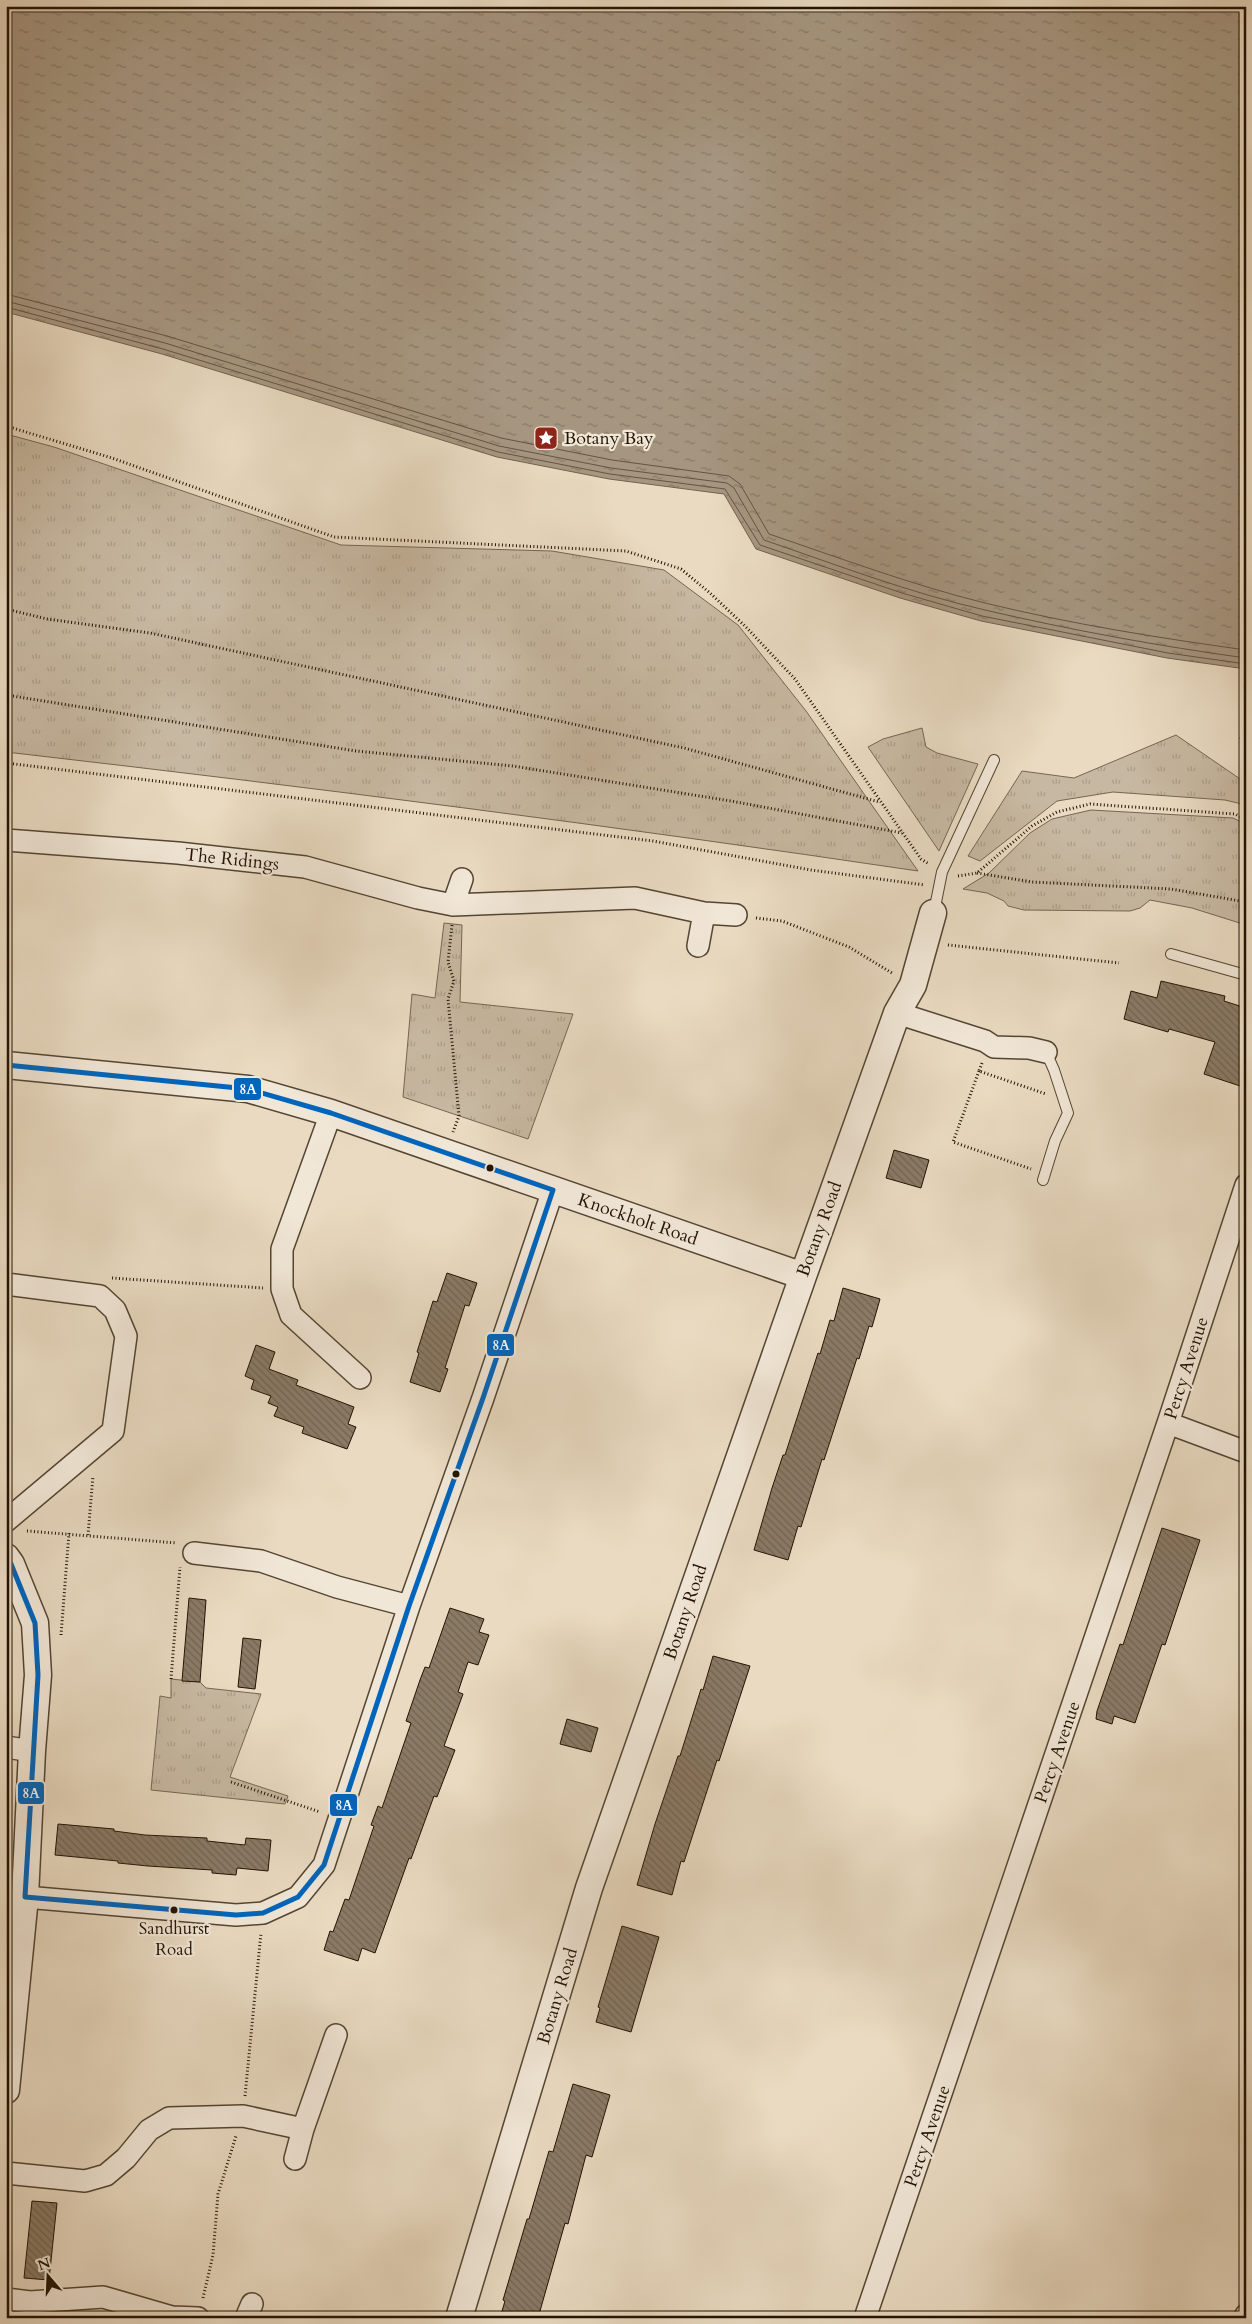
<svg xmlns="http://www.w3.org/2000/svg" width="1252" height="2324" font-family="Cardo,serif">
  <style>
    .grass { fill: url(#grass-tufts); stroke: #756652 }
    .water { fill: url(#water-ripples); stroke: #72624e }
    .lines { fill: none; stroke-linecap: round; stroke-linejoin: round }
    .shore { stroke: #645442; stroke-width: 1 }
    .building { fill: url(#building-back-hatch); stroke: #231303 }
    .service-casing { stroke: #544532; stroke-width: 12 }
    .minor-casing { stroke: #544532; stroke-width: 24 }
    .tertiary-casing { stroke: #544532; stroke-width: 29 }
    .path { stroke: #231303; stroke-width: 3; stroke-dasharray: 1 2.5; stroke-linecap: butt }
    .service { stroke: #f1e7d7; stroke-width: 10 }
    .minor { stroke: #f1e7d7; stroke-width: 21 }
    .tertiary { stroke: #f1e7d7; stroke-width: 26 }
    .bus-1-casing { stroke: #f1e7d7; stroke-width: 9 }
    .bus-1 { stroke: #0065bd; stroke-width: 5 }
    .bus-dot { fill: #231303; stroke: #f1e7d7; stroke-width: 2 }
    .labels { text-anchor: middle; stroke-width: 4.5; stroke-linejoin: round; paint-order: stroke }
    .bus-label { font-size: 17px; fill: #231303; stroke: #f1e7d7 }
    .poi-label { font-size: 18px; fill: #231303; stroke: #f1e7d7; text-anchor: start }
    .street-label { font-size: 18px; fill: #231303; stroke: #f1e7d7 }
    .line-badge { stroke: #f1e7d7; stroke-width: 2 }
    .badge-label { font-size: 14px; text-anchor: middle; font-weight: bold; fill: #fff }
  </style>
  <defs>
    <pattern id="grass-tufts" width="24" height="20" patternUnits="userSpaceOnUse" patternTransform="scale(1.25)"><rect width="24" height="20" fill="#c7b8a1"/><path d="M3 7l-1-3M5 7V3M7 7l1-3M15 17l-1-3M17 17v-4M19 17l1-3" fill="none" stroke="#ab9d89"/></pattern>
    <pattern id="water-ripples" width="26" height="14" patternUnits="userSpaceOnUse" patternTransform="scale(1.25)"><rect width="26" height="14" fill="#a69680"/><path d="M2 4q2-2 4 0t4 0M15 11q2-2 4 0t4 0" fill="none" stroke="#877967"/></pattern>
    <pattern id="building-back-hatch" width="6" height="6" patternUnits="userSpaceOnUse" patternTransform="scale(1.25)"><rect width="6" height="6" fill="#8a7a66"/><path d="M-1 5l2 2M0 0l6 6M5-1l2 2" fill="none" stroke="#706352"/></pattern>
  </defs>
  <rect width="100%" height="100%" fill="#e9dac1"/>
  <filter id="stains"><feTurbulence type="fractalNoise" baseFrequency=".004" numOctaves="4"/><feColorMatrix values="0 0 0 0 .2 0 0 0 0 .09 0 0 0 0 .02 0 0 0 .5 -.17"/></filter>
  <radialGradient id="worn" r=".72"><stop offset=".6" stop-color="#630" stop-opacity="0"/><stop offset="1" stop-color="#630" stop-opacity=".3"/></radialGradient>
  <path class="grass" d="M6 434 54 447 341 545 552 551 664 570 738 625 806 711 918 871C615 826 311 787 6 752Z
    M922 728 926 747 937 753 978 764 939 851 868 747 883 739Z
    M1176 735 1246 783V805L1225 800 1113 792 1057 801 980 861 968 856 1022 771 1074 778Z
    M1091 810 1233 818 1246 824V925L1192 908 1150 900 1140 908 1130 911 1024 910 1008 906 1004 901 987 893 963 889 989 873 1030 833 1052 819Z
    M444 923 462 925 460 1002 573 1014 528 1139 403 1097 412 994 435 998Z
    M171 1679 200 1682 206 1688 261 1694 230 1777 288 1796 285 1804 151 1790 160 1696 171 1698Z"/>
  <path class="water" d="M6 6H1246V669L1167 658 981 621 900 598 756 549 724 494 609 479 497 457 162 354 6 312Z"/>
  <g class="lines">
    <path class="shore" d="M6 294 167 336 501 438 612 460 729 476 740 484 769 534C840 558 912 585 985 603 1071 624 1159 638 1246 650
      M6 301 165 343 499 446 611 468 727 483 734 488 764 540C837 565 910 593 985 610 1071 630 1158 646 1246 658
      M6 307 163 349 498 452 610 474 725 489 760 545 902 593 982 616 1168 653 1246 664"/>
  </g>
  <path class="building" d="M1161 981 1225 996 1224 1001 1246 1008V1067L1240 1086 1204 1074 1215 1042 1169 1029 1168 1032 1124 1019 1131 991 1157 998Z
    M894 1150 929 1160 921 1188 886 1178Z
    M447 1273 477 1283 469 1306 465 1305 445 1368 448 1369 440 1392 410 1382 419 1353 417 1352 433 1301 437 1302Z
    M843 1288 880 1299 872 1327 869 1326 859 1359 857 1358 824 1460 822 1459 801 1527 798 1526 788 1560 754 1550 772 1488 783 1455H785L818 1353 820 1354 830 1320 834 1321Z
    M256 1345 275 1352 269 1369 298 1380 296 1385 354 1407 348 1424 356 1427 347 1449 302 1433 304 1427 274 1416 278 1407 268 1403 271 1396 251 1389 254 1380 245 1376Z
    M1162 1528 1200 1540 1165 1645 1162 1644 1135 1723 1114 1716 1112 1724 1096 1719 1097 1711 1120 1644 1123 1645Z
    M189 1598 206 1600 200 1682 182 1681Z
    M450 1608 484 1619 479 1632 489 1635 478 1665 468 1662 458 1692 463 1694 444 1746 455 1750 437 1797 434 1796 411 1859 409 1858 375 1953 362 1948 358 1961 324 1950 330 1931 333 1932 345 1899 349 1900 374 1826 371 1825 378 1806 382 1808 411 1723 406 1721 420 1680 425 1667 429 1668Z
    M243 1638 261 1640 255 1689 238 1687Z
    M713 1656 750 1666 719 1761 717 1760 684 1862 681 1861 672 1895 637 1885 655 1824 678 1756H680L701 1689 703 1690Z
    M567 1719 598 1728 591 1752 560 1744Z
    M58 1824 114 1829V1831L145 1835 207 1838V1841L245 1845 246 1838 271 1840 268 1871 237 1868 236 1875 212 1873V1870L148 1866 118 1863V1861L55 1855Z
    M622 1926 659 1937 631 2032 596 2022 600 2008 598 2007Z
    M573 2084 610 2095 592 2157 586 2155 568 2224 565 2223 538 2318H500L505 2301 503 2300 527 2219H529L549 2151 553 2152Z
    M32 2201 57 2203 49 2280 24 2278Z"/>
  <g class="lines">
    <g class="service-casing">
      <path id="service" d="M934 912 942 872 994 760
        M1171 954 1246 975
        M1043 1180 1055 1141 1068 1113 1054 1070 1046 1052"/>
    </g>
    <g class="minor-casing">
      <path id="minor" d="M6 840 178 853 305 867 418 898 453 905 635 898 704 913 736 915
        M453 905 462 879
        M698 946 704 913
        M897 1013 985 1041 994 1047 1029 1048 1046 1052
        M331 1113 282 1249V1289L291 1315 360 1378
        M6 1284 100 1296 115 1310 126 1336 113 1431 6 1521
        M1168 1423 1246 1452
        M194 1553 261 1561 337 1587 409 1606
        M6 1747 32 1751
        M25 1897 236 1915 263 1913 298 1897 324 1865 409 1606 483 1398 553 1190
        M295 2159 303 2129 336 2035
        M6 2173 85 2181 106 2175 126 2158 149 2130 169 2118 243 2116 303 2129
        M6 2299 30 2302 103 2297 172 2317 198 2318
        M246 2318 252 2304
        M865 2318 1168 1423 1246 1185
        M1245 2318 1246 2315"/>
    </g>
    <g class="tertiary-casing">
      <path id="tertiary" d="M6 1065 248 1089 331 1113 803 1276
        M6 1557 11 1564 35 1623 38 1675 32 1751 25 1897 6 2090
        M459 2318 589 1888 803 1276 897 1013 913 985 933 913"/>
    </g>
    <path class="path" d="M6 426 112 458 334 537 626 551 681 569 710 593 745 626 795 679 921 859 929 864
      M6 609 47 619 150 633 684 748 879 802
      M6 695 356 751 513 766 731 801 902 833
      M1240 737 1246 743
      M6 763 653 841 811 870 925 885
      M977 873 1032 882 1171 889 1246 902
      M958 876 977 873 1032 826 1057 812 1090 804 1235 814 1246 820
      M756 918 782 921 849 947 892 973
      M452 925 448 962 454 981 448 999 459 1116 453 1132
      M948 945 1119 963
      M982 1063 979 1071 1046 1094
      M979 1071 953 1142 1031 1169
      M112 1278 263 1288
      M27 1531 177 1543
      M88 1535 93 1476
      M61 1635 69 1533
      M171 1679 180 1567
      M231 1782 320 1812
      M245 2096 261 1933
      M203 2298 213 2255 218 2194 236 2136"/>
    <use href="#service" class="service"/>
    <use href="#minor" class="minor"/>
    <use href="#tertiary" class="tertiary"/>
    <g class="bus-1-casing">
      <path id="bus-1" d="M6 1065 248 1089 331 1113 553 1190 483 1398 409 1606 324 1865 298 1897 263 1913 236 1915 25 1897 38 1675 35 1623 11 1564 6 1557"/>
    </g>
    <use href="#bus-1" class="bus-1"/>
  </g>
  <defs>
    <g id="sight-square" transform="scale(1.25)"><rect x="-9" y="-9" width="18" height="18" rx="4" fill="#8f2418" stroke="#f1e7d7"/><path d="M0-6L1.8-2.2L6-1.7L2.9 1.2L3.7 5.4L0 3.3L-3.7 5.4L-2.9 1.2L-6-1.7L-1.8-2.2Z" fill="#fff"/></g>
  </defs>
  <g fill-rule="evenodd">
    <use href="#sight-square" x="546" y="438"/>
  </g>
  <g class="bus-dot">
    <circle cx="490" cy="1168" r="4.5"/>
    <circle cx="456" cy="1474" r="4.5"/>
    <circle cx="174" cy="1910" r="4.5"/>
  </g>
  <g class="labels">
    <g class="bus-label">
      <text x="174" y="1934">Sandhurst<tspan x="174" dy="21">Road</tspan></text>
    </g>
    <g class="poi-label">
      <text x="564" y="444">Botany Bay</text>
    </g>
    <g class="street-label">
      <text transform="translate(232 859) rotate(6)" y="6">The Ridings</text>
      <text transform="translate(638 1219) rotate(19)" y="6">Knockholt Road</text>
      <text transform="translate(819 1229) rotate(-70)" y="6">Botany Road</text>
      <text transform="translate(1186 1368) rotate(-72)" y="6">Percy Avenue</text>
      <text transform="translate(685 1612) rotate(-71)" y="6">Botany Road</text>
      <text transform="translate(1057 1752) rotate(-71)" y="6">Percy Avenue</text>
      <text transform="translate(557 1996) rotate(-73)" y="6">Botany Road</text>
      <text transform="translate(927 2136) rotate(-71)" y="6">Percy Avenue</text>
    </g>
  </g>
  <g class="line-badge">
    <rect x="233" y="1077" width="29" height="24" rx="5" fill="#0065bd"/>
    <rect x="486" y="1333" width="29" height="24" rx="5" fill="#0065bd"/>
    <rect x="17" y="1781" width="28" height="24" rx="5" fill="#0065bd"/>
    <rect x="329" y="1793" width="29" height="24" rx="5" fill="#0065bd"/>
  </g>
  <g class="badge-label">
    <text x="248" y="1094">8A</text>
    <text x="501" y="1350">8A</text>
    <text x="31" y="1798">8A</text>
    <text x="344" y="1810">8A</text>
  </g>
  <rect width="1252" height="2324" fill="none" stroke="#e9dac1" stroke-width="25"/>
  <rect x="8" y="8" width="1237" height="2309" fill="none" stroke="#231303" stroke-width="2.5"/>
  <rect x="12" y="12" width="1227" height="2299" fill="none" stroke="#231303"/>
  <g transform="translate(48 2276) rotate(341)" stroke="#f1e7d7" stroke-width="4" paint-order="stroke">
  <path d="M0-4L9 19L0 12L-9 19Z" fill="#231303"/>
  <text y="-8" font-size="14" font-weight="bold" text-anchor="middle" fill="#231303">N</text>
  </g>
  <rect width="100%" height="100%" filter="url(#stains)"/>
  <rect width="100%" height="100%" fill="url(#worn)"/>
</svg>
